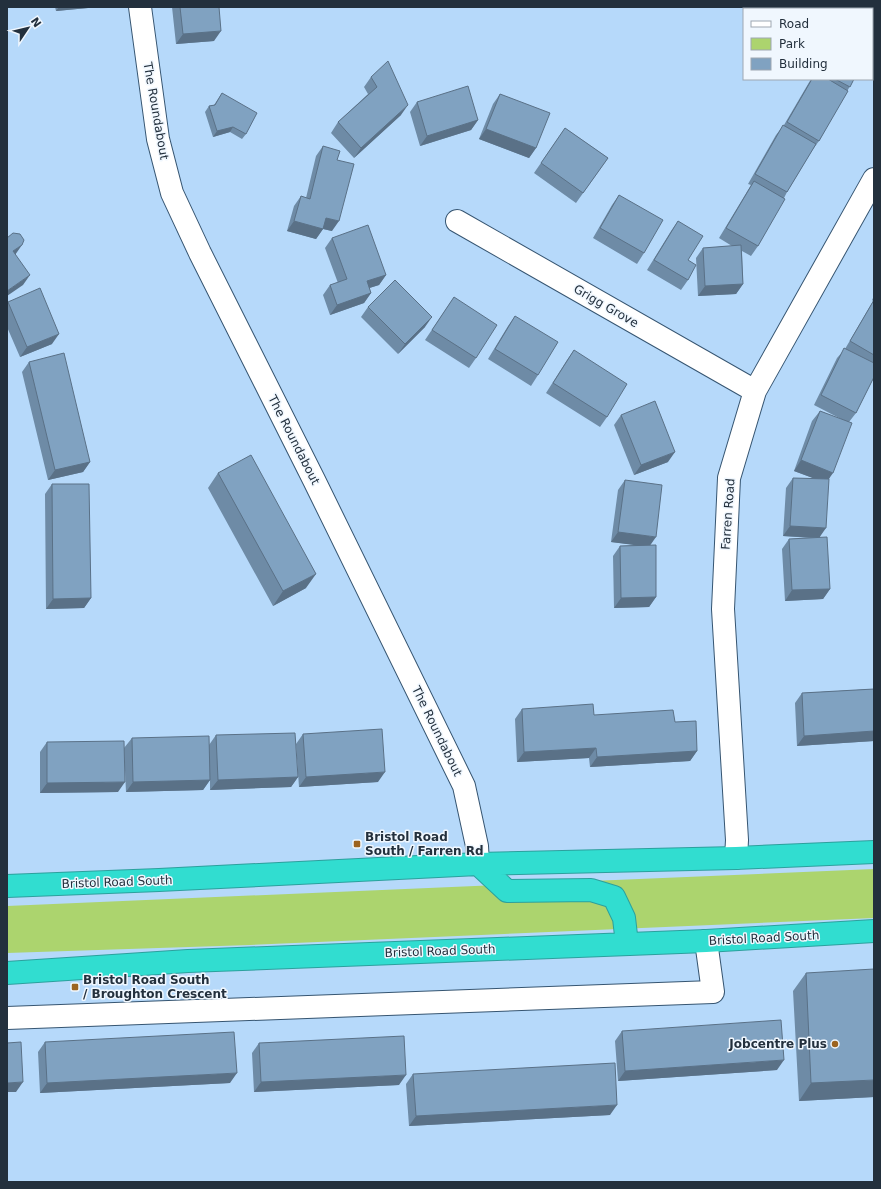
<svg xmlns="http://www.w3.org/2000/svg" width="881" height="1189" font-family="'DejaVu Sans',sans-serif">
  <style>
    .green { fill: #acd46e }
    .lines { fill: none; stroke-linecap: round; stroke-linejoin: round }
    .minor-casing { stroke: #365571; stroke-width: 24 }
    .highway-casing { stroke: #2ca09d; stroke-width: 24 }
    .minor { stroke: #fff; stroke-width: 22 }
    .highway { stroke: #31ddd0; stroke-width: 22 }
    .wall { fill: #6e8ba6 }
    .shaded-wall { fill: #5a7187 }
    .building { fill: #80a2c1; stroke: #5a7187 }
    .poi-dot { fill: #9c6420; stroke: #f0f7fe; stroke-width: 1.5 }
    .labels { text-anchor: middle; stroke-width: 3; stroke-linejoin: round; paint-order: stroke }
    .street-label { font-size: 12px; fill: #23303d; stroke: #f0f7fe }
    .poi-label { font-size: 12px; font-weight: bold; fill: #23303d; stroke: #f0f7fe; text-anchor: start }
  </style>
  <rect width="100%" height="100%" fill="#b6d9fa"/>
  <path class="green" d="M874 869V918L250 945 7 953V906Z"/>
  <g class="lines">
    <g class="minor-casing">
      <path id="minor" d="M140 7 158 139 172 193 200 253 314 480 464 786 477 846 478 864
        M457 221 755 391
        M736 858 737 840 723 609 729 478 755 391 874 179
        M7 1018 713 992 706 941"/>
    </g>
    <g class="highway-casing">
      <path id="highway" d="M478 864 507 891 591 890 614 897 624 918 627 944
        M7 886 159 880 478 864 736 858 874 852
        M7 973 188 961 706 941 874 931"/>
    </g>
    <use href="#minor" class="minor"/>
    <use href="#highway" class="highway"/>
  </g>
  <path class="wall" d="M55 7H88V8L56 11Z
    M172 7H219L214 41 176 44Z
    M850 7H874V45L872 48V9H849Z
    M371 77 401 115 354 158 331 133 338 122 368 94 364 87Z
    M811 79H854L819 141 813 149 787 192 784 198 758 246 751 256 742 251 743 284 736 294 698 296 696 258 703 248 732 246 719 238 751 185 748 184 776 135 784 125Z
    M222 93 246 134 242 139 230 132 213 137 205 112 209 106 214 105Z
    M500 94 536 148 529 158 479 139 493 104Z
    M417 102 478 120 471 130 420 146 410 112Z
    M565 128 608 158 576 203 534 173Z
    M323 146 337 160 332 231 323 229 316 239 287 231 294 206 301 196 306 198 316 156Z
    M619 195 644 253 637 264 593 238 612 205Z
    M678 221 688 260V280L681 290 647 270 671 231Z
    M332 238 386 275 379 285 369 288 371 293 364 303 330 315 323 295 330 285 338 283 325 248Z
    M874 296V377L856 413 849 422 829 479 820 537 830 589 823 599 785 601 782 549 789 539 811 538 783 536 786 488 793 478 816 479 794 471 812 421 820 411 843 420 814 405 837 358 845 349 873 301 872 300Z
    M454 297 476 358 469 368 425 340Z
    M8 302 52 344 20 357 7 327V303Z
    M368 307 425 327 398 354 361 317Z
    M515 316 538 375 531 386 488 359 508 326Z
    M574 350 607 417 600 427 546 393 567 360Z
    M29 362 90 462 83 472 48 480 22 372Z
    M621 415 668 462 634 475 614 425Z
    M218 473 306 588 273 606 208 488Z
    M625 480 650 545 656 597 649 607 614 608 613 556 620 546 637 545 611 542 618 490Z
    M52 484 91 598 84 608 46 609 45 494Z
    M874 689V741L797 746 795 703 802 693Z
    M522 709 675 722 697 751 690 761 590 767 589 758 517 762 515 719Z
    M303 734 378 782 299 787 296 744Z
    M216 735 298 777 291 787 210 790V780L203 790 126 792 124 748 132 738 209 745Z
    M47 742 118 792 40 793V752Z
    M806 973 874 1097 799 1101 793 991Z
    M622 1031 777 1070 618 1081 615 1041Z
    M45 1042 230 1083 40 1093 38 1052Z
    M259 1043 399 1085 254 1092 252 1053Z
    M413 1074 610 1115 409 1126 406 1084Z"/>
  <path class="shaded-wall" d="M59 7H88V8L56 11Z
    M221 31 214 41 176 44 183 34Z
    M408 105 401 115 354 158 361 148Z
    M478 120 471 130 420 146 427 136Z
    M233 127 230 132 213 137 217 131Z
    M486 129 536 148 529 158 479 139Z
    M326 218 339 221 332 231 319 228Z
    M294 221 323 229 316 239 287 231Z
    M22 245 15 255 13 251Z
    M30 275 23 285 7 296V291Z
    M386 275 379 285 360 291 367 281Z
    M743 284 736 294 698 296 705 286Z
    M371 293 364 303 330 315 337 305Z
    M432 317 425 327 398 354 405 344Z
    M59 334 52 344 20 357 27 347Z
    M675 452 668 462 634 475 641 465Z
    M801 460 833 473 826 483 794 471Z
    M90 462 83 472 48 480 55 470Z
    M790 526 826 528 819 538 783 536Z
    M618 532 656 537 649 547 611 542Z
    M316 574 306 588 273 606 283 591Z
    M830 589 823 599 785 601 792 590Z
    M656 597 649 607 614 608 621 598Z
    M91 598 84 608 46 609 53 599Z
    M874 731V741L797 746 804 736Z
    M596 748 589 758 517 762 524 752Z
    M697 751 690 761 590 767 597 757Z
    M385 772 378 782 299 787 306 777Z
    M298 777 291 787 210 790 218 780Z
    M210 780 203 790 126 792 133 782Z
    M125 782 118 792 40 793 47 783Z
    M784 1060 777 1070 618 1081 625 1071Z
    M237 1073 230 1083 40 1093 47 1083Z
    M406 1075 399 1085 254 1092 261 1082Z
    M874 1080V1097L799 1101 811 1083Z
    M23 1082 16 1092H7V1083Z
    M617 1105 610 1115 409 1126 416 1116Z"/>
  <path class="building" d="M180 7H219L221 31 183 34Z
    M852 7H874V29L872 28V9H850Z
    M872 32 874 34V45L872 48Z
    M388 61 408 105 361 148 338 122 377 87 371 77Z
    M812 79H828L848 91 819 141 787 122Z
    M835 79H854L850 87Z
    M468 86 478 120 427 136 417 102Z
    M222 93 257 113 246 134 233 127 217 131 209 106 215 105Z
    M500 94 550 113 536 148 486 129Z
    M783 125 816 144 787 192 755 174Z
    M565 128 608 158 583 193 541 163Z
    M323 146 340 151 337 160 354 164 339 221 326 218 323 229 294 221 301 196 310 199Z
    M754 181 785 199 758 246 726 228Z
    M619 195 663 220 644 253 600 228Z
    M678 221 703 236 688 260 696 265 688 280 654 260Z
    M368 225 386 275 367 281 371 293 337 305 330 285 347 279 332 238Z
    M13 233 20 234 24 240 22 245 13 251 30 275 7 291V238Z
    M741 245 743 284 705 286 703 248Z
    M395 280 432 317 405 344 368 307Z
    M40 288 59 334 27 347 8 302Z
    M454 297 497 325 476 358 432 330Z
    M874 300V355L850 341Z
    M515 316 558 342 538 375 495 349Z
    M844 348 874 363V377L856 413 821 395Z
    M574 350 627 384 607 417 553 383Z
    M64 353 90 462 55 470 29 362Z
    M655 401 675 452 641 465 621 415Z
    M820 411 852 423 833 473 801 460Z
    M251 455 316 574 283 591 218 473Z
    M793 478 829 479 826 528 790 526Z
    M625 480 662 485 656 537 618 532Z
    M52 484H89L91 598 53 599Z
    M827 537 830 589 792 590 789 539Z
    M656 545V597L621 598 620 546Z
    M874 689V731L804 736 802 693Z
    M593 704 594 715 673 710 675 722 696 721 697 751 597 757 596 748 524 752 522 709Z
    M382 729 385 772 306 777 303 734Z
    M295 733 298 777 218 780 216 735Z
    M209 736 210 780 133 782 132 738Z
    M124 741 125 782 47 783V742Z
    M874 969V1080L811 1083 806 973Z
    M781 1020 784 1060 625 1071 622 1031Z
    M234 1032 237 1073 47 1083 45 1042Z
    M404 1036 406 1075 261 1082 259 1043Z
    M21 1042 23 1082 7 1083V1043Z
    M615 1063 617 1105 416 1116 413 1074Z"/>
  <g class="poi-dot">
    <rect x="353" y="840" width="8" height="8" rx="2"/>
    <rect x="71" y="983" width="8" height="8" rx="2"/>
    <circle cx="835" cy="1044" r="4"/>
  </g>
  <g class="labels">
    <g class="street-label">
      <text transform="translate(156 111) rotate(80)" y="4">The Roundabout</text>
      <text transform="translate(606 306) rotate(30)" y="4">Grigg Grove</text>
      <text transform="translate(294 440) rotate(63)" y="4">The Roundabout</text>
      <text transform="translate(728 514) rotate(-86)" y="4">Farren Road</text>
      <text transform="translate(437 731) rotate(64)" y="4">The Roundabout</text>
      <text transform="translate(117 882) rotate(-2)" y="4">Bristol Road South</text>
      <text transform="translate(764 938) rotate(-3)" y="4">Bristol Road South</text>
      <text transform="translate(440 951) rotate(-2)" y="4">Bristol Road South</text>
    </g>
    <g class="poi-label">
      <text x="365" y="841">Bristol Road<tspan x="365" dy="14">South / Farren Rd</tspan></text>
      <text x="83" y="984">Bristol Road South<tspan x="83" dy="14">/ Broughton Crescent</tspan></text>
      <text x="827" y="1048" text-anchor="end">Jobcentre Plus</text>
    </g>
  </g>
  <rect width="881" height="1189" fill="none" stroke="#23303d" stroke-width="16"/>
  <rect x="743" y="8" width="130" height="72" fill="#f0f7fe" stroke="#9ea7b1"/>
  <rect x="751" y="21" width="20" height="6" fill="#ffffff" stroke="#9ea7b1"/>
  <text x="779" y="28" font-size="12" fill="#23303d">Road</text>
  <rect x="751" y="38" width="20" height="12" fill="#acd46e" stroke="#9ea7b1"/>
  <text x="779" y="48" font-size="12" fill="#23303d">Park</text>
  <rect x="751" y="58" width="20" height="12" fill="#80a2c1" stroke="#9ea7b1"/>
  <text x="779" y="68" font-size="12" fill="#23303d">Building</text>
  <g transform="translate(28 28) rotate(55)" stroke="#f0f7fe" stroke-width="3" paint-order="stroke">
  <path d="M0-3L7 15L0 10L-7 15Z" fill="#23303d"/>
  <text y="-6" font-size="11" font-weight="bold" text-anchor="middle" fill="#23303d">N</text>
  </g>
</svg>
